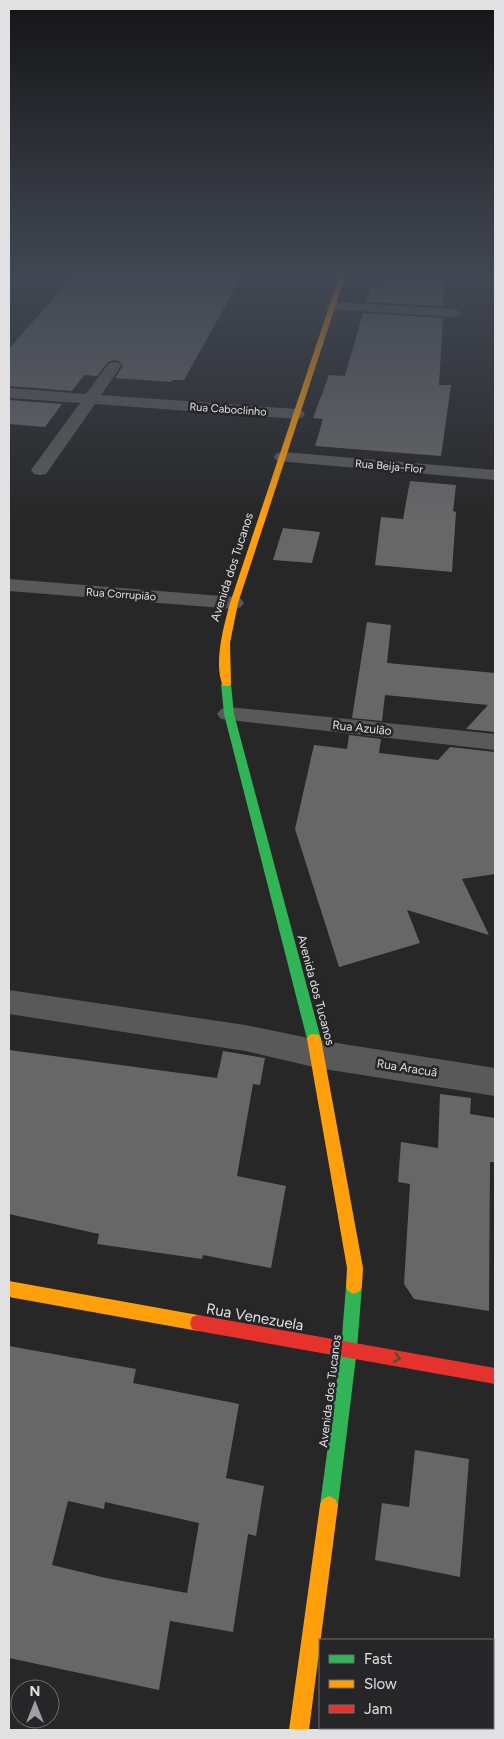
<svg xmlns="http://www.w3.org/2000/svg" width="504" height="1739" font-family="Figtree,sans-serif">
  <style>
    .building { fill: #676768; fill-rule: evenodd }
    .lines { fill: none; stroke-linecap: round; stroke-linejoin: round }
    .street { fill: #595959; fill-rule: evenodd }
    .fast { fill: #30b455; fill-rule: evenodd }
    .slow { fill: #ff9f0a; fill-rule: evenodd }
    .jam { fill: #e5322d; fill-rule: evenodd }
    .oneway { stroke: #2a5f3b }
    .labels { text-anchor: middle; stroke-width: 5; stroke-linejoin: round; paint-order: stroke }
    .far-street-label { font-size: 11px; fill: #e1e1e3; stroke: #262629 }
    .street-label { font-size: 12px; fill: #e1e1e3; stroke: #262629 }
    .near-street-label { font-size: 15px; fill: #e1e1e3; stroke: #262629 }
  </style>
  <rect width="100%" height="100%" fill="#272728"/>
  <path class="building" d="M73 276H242L184 380H172L171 382 115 378 123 366 119 361 114 360 108 362 97 376 84 375 72 391 9 386V349Z
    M382 279 445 280 443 306 366 302 371 287 382 288Z
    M363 313 443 318 439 385H451L441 456 315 446 323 419 313 418 329 375 345 376Z
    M9 400 62 404 45 427 9 424Z
    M410 481 456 485 453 511 456 512 452 572 375 565 381 517 403 519Z
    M283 528 320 532 312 563 273 560Z
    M367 622 391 625 387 663 495 673V732L466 729 488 705 385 695 382 721 352 718Z
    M349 735 381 739 379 753 438 760 450 747 495 752V874L462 879 489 935 407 910 420 943 339 967 295 829 314 745 347 749Z
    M9 1050 217 1078 223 1051 265 1058 260 1085 253 1084 237 1176 286 1186 271 1268 203 1255 202 1259 97 1244 99 1234 9 1214Z
    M440 1094 471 1098 470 1114 495 1118V1162H490L489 1311 414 1299 404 1284 410 1184 398 1182 401 1142 438 1148Z
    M9 1346 136 1369 133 1383 239 1404 226 1478 264 1486 256 1536 248 1534 233 1632 170 1621 159 1690 9 1658ZM68 1501 104 1509 105 1502 199 1523 187 1593 106 1578 52 1565Z
    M415 1450 469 1459 460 1577 375 1560 382 1503 409 1507Z"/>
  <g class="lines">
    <path class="street" d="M333 302 455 309 462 313 455 317 328 309 326 306 328 303Z
      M114 362 119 363 121 366 101 395 297 409 303 411 305 414 303 417 297 419 95 404 46 474 40 475 34 474 31 470 80 403 9 398V388L86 394 109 363Z
      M283 452 495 470V480L277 461 274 457 277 453Z
      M9 579 234 597 241 599 244 603 241 607 234 609 9 591Z
      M229 707 495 734V750L221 719 217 714 221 709Z
      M9 990 245 1025 318 1040 495 1068V1096L318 1068 245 1051 9 1014Z"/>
    <path class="fast" d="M226 681 231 684 234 714 321 1039 319 1043 314 1044 309 1043 307 1039 224 714 221 684Z
      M354 1278 360 1281 362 1286 357 1349 338 1505 335 1511 329 1514 323 1511 320 1505 341 1349 346 1286 348 1281Z"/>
    <path class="slow" d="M339 277H345L238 603 230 643 231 684 229 686H223C213 664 224 625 230 603Z
      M483 277H495V278L485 279Z
      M314 1034 319 1035 321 1039 363 1268 362 1286 360 1291 354 1294 348 1291 346 1286 347 1268 307 1039 309 1035Z
      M9 1281 198 1315 204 1317 206 1323 204 1329 198 1331 9 1297Z
      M329 1496 335 1499 338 1505 309 1730H289L320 1505 323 1499Z"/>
    <path class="jam" d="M198 1315 495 1368V1384L198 1331 192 1329 190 1323 192 1317Z"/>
  </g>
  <defs><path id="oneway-chevron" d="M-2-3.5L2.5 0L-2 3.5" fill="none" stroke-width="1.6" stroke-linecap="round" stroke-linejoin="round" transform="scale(1.25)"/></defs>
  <use class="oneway" href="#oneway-chevron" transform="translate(397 1358) rotate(10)"/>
  <linearGradient id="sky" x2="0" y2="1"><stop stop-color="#151516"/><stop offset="0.53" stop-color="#414753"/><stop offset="1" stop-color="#414753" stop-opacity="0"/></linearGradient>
  <rect width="504" height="520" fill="url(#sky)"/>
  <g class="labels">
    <g class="far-street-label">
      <text transform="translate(228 409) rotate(4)" y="4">Rua Caboclinho</text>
      <text transform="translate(389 466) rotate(5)" y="4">Rua Beija-Flor</text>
      <text transform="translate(121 594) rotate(4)" y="4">Rua Corrupião</text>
    </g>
    <g class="street-label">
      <text transform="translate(232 567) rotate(-72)" y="4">Avenida dos Tucanos</text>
      <text transform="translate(362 728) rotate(6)" y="4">Rua Azulão</text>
      <text transform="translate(316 990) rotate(75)" y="4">Avenida dos Tucanos</text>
      <text transform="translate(407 1068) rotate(9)" y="4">Rua Aracuã</text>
      <text transform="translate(330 1391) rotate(-83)" y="4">Avenida dos Tucanos</text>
    </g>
    <g class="near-street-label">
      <text transform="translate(255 1317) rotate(10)" y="5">Rua Venezuela</text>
    </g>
  </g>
  <rect width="504" height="1739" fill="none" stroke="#e1e1e3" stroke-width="20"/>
  <rect x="319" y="1639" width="175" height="90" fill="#262629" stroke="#717173"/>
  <rect x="329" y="1655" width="25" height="8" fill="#30b455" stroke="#717173"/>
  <text x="364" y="1664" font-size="15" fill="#e1e1e3">Fast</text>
  <rect x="329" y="1680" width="25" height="8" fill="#ff9f0a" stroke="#717173"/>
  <text x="364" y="1689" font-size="15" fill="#e1e1e3">Slow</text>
  <rect x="329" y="1705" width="25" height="8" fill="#e5322d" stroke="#717173"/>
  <text x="364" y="1714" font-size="15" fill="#e1e1e3">Jam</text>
  <g transform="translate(35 1704)"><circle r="24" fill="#262629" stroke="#717173"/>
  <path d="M0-4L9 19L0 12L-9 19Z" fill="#a0a0a2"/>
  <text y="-8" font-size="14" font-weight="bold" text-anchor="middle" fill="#e1e1e3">N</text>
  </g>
</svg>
